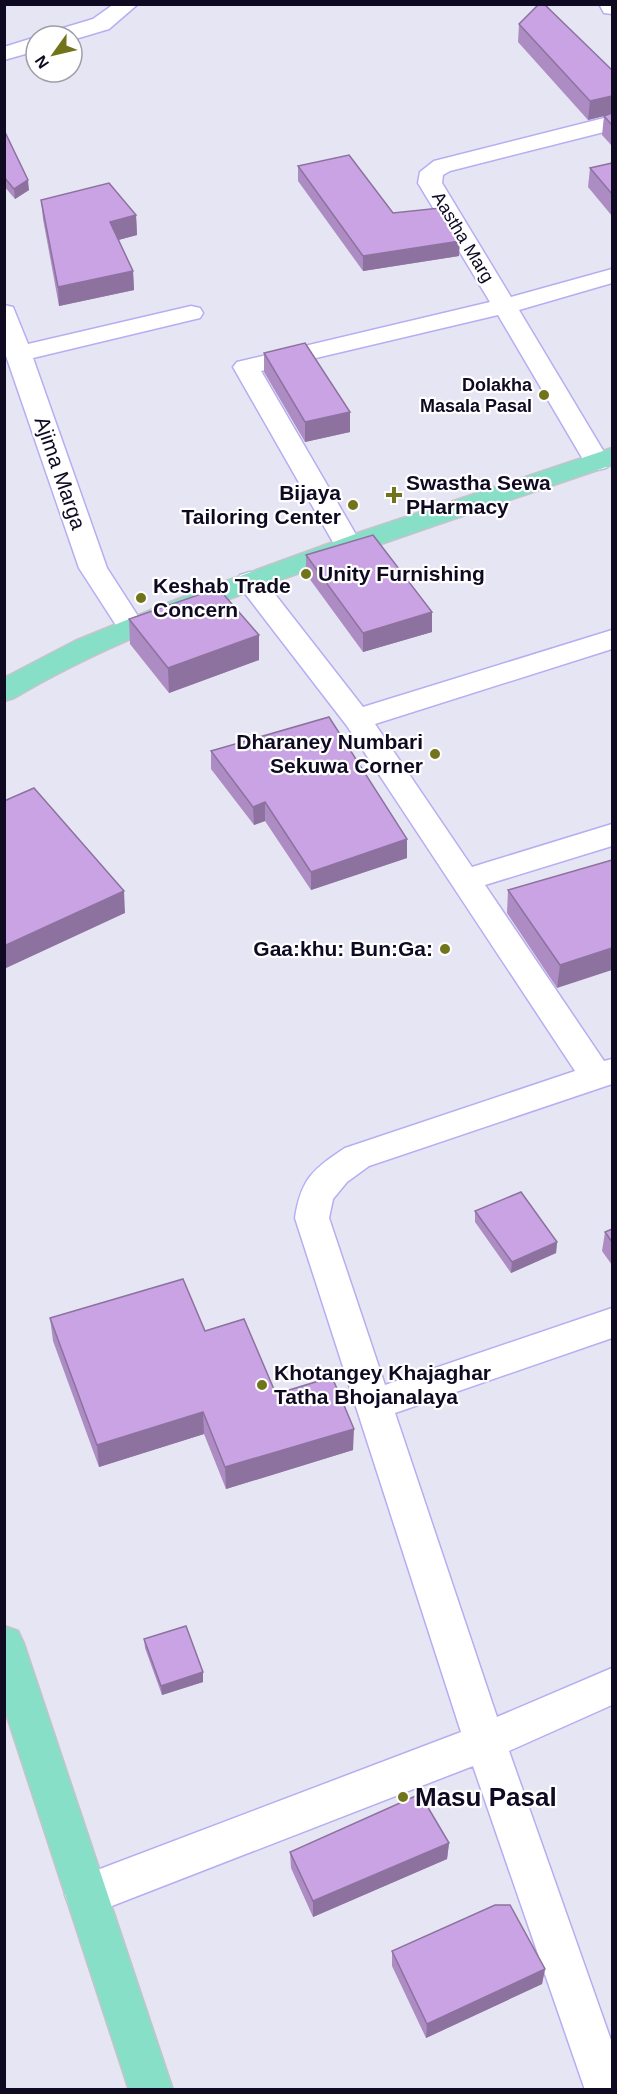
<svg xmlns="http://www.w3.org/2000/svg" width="617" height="2094" font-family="Arial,sans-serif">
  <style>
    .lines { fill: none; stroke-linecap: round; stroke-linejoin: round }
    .minor-casing { stroke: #b7adf2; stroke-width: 3 }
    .major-casing { stroke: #c5c4ca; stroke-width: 3 }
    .minor { fill: #fff; fill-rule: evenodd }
    .major { fill: #88dfc8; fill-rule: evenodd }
    .wall { fill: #ad8cc3 }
    .shaded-wall { fill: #8d729f }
    .building { fill: #c9a3e3; stroke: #8d729f; stroke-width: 1.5 }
    .poi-dot { fill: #72741b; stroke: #fff; stroke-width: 2 }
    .labels { text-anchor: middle; stroke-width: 4.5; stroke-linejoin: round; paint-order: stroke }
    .far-street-label { font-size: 18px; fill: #0f0922; stroke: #fff }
    .far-poi-label { font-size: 18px; font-weight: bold; fill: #0f0922; stroke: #fff; text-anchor: end }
    .street-label { font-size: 21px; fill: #0f0922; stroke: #fff }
    .poi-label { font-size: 21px; font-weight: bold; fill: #0f0922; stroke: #fff; text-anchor: start }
    .near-poi-label { font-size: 26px; font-weight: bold; fill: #0f0922; stroke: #fff; text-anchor: start }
  </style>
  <rect width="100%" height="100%" fill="#e6e5f3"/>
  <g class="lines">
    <g class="minor-casing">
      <path id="minor" d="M114 4H138L109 29 72 40V36H50L53 31 93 19Z
        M599 4H612V14L604 13Z
        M36 37V51L4 60V47Z
        M612 116V130L450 171 443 175 442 183 511 297 612 269V283L519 310 610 462 606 468 597 470 588 468 498 315 261 371 362 545 358 551 348 554 338 551 233 367 237 362 490 302 418 183 420 172 434 161Z
        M4 305 13 307 28 344 191 306 200 308 203 313 200 318 33 358 107 568 145 627 141 633 131 636 121 633 79 568 4 350Z
        M250 572 260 575 363 707 612 630V649L375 724 472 867 612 824V846L485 885 604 1061 612 1059V1084L369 1166 347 1182 333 1199 329 1218 385 1385 612 1308V1338L395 1413 497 1717 612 1668V1705L509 1751 612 2043V2090H585L473 1766 86 1916 71 1910 65 1895 71 1880 461 1732 295 1218C301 1179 313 1169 345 1148L575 1071 347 726 240 587 236 581 240 575Z"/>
    </g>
    <g class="major-casing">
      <path id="major" d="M612 448V465C496 505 379 543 264 586 178 618 93 651 14 698L4 701V678L75 641 188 595 361 532Z
        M4 1626 18 1631 24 1644 173 2090H129L4 1707Z"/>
    </g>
    <use href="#minor" class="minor"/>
    <use href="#major" class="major"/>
  </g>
  <path class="wall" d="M519 24 612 70V146L602 135 604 116 588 120 518 42Z
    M4 130 29 190 15 199 4 186Z
    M612 163V216L588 187 590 168Z
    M298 166 393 213 459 256 363 271 298 181Z
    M41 200 136 215 137 235 118 240 133 271 134 290 59 306 43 219Z
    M264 353 350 412V432L305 442 264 372Z
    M306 555 432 632 363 652 306 574Z
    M129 619 259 635V660L169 693 130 644Z
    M211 751 407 839V858L311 890 265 821 254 825 211 769Z
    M612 860 557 988 507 913 508 890Z
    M475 1211 557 1242 556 1253 511 1273 475 1222Z
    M612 1229V1265L602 1251 605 1232Z
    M50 1318 205 1331 276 1394 353 1450 226 1489 204 1434 99 1467 53 1341Z
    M144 1639 203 1682 162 1695 145 1648Z
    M449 1843 447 1859 313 1917 291 1868 290 1852Z
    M392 1951 545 1969 542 1984 426 2038 392 1966Z"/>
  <path class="shaded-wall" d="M612 96V114L588 120 590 101Z
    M28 180 29 190 15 199 14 189Z
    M136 215 137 235 111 242 110 222Z
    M460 241 459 256 363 271V256Z
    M133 271 134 290 59 306 58 287Z
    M350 412V432L305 442V422Z
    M432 612V632L363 652V633Z
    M259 635V660L169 693 168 668Z
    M265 802V821L254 825 253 807Z
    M407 839V858L311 890V872Z
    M124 891 125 913 4 969V946Z
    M612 948V970L557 988 560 965Z
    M557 1242 556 1253 511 1273 512 1262Z
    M203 1412 204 1434 99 1467 97 1445Z
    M354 1429 353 1450 226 1489 225 1467Z
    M203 1672V1682L162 1695 161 1686Z
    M449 1843 447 1859 313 1917V1901Z
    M545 1969 542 1984 426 2038 427 2024Z"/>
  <path class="building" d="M539 4H544L612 70V96L590 101 519 24Z
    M612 113V125L604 116Z
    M4 130 28 180 14 189 4 177Z
    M349 155 393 213 440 208 460 241 363 256 298 166Z
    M612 163V194L590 168Z
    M109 183 136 215 110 222 133 271 58 287 41 200Z
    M305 343 350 412 305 422 264 353Z
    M373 535 432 612 363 633 306 555Z
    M218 588 259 635 168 668 129 619Z
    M329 717 407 839 311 872 265 802 253 807 211 751Z
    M34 788 124 891 4 946V801Z
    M612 860V948L560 965 508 890Z
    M521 1192 557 1242 512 1262 475 1211Z
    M612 1229V1242L605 1232Z
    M183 1279 205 1331 244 1319 276 1394 332 1377 354 1429 225 1467 203 1412 97 1445 50 1318Z
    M186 1626 203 1672 161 1686 144 1639Z
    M420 1794 449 1843 313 1901 290 1852Z
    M495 1905H510L545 1969 427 2024 392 1951Z"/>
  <g class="poi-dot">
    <circle cx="544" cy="395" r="6"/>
    <path d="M391 486h6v6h6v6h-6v6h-6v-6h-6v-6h6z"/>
    <circle cx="353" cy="505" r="6"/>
    <circle cx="306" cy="574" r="6"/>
    <circle cx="141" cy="598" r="6"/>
    <circle cx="435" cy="754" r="6"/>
    <circle cx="445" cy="949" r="6"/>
    <circle cx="262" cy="1385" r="6"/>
    <circle cx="403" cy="1797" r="6"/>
  </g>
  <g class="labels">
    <g class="far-street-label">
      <text transform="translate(463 237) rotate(59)" y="6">Aastha Marg</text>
    </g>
    <g class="far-poi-label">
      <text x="532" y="391">Dolakha<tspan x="532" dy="21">Masala Pasal</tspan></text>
    </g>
    <g class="street-label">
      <text transform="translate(60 473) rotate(71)" y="7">Ajima Marga</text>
    </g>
    <g class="poi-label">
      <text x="406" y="490">Swastha Sewa<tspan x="406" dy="24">PHarmacy</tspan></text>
      <text x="341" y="500" text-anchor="end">Bijaya<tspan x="341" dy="24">Tailoring Center</tspan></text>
      <text x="318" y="581">Unity Furnishing</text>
      <text x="153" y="593">Keshab Trade<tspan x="153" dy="24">Concern</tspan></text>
      <text x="423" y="749" text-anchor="end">Dharaney Numbari<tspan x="423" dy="24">Sekuwa Corner</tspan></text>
      <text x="433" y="956" text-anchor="end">Gaa:khu: Bun:Ga:</text>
      <text x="274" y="1380">Khotangey Khajaghar<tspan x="274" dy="24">Tatha Bhojanalaya</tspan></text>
    </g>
    <g class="near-poi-label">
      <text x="415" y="1806">Masu Pasal</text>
    </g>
  </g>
  <rect width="617" height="2094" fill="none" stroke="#0f0922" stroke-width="12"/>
  <g transform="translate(54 54) rotate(236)"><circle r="28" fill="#ffffff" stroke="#9f9da7" stroke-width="1.5"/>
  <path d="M0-4.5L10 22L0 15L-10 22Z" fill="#72741b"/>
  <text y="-9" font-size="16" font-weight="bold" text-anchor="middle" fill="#0f0922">N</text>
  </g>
</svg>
